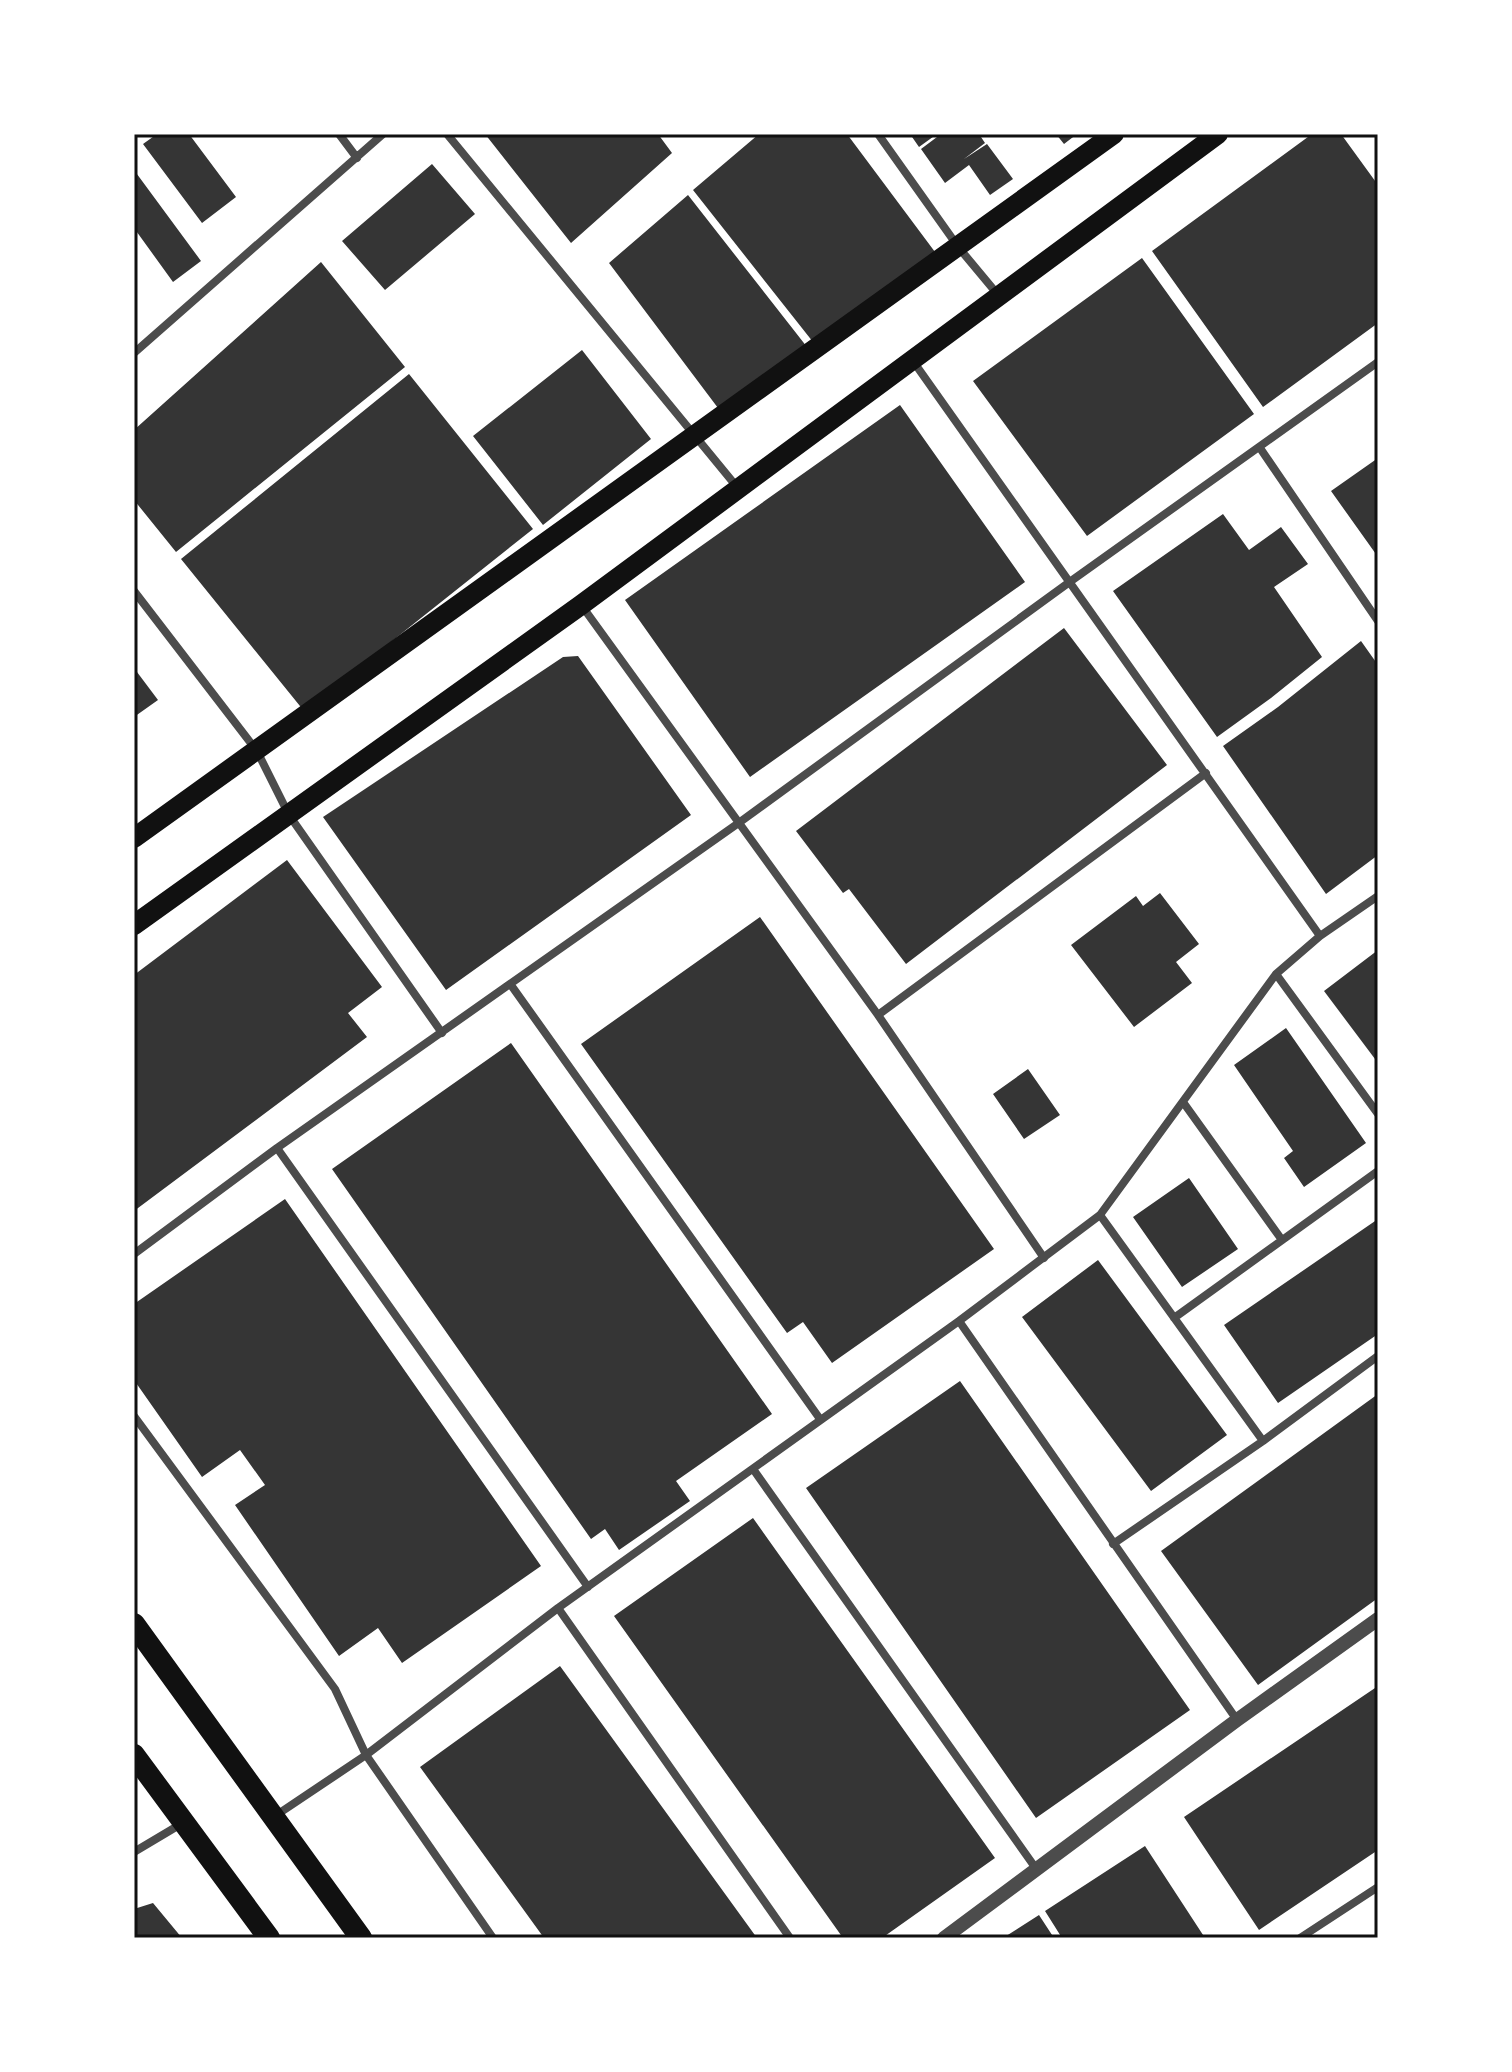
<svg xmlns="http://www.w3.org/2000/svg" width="1512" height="2072" font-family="Mulish,sans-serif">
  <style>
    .building { fill: #353535 }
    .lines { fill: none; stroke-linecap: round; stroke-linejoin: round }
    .minor { stroke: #4c4c4c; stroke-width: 8 }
    .tertiary { stroke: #4c4c4c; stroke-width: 14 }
    .primary { stroke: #111; stroke-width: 20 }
    .trunk { stroke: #111; stroke-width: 22 }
    .neatline { fill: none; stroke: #111; stroke-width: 3 }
  </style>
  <rect width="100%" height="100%" fill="#fff"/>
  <path class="building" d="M157 134H189L236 197 202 223 143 144Z
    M485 134H658L672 153 571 243Z
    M759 134H847L935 252 813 342 693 190Z
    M910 134H937L919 147Z
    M941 134H979L985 143 964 159 987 144 1013 179 990 195 969 165 945 183 921 149Z
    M1056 134H1077L1064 144Z
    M1312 134H1341L1378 185V323L1263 407 1152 251Z
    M432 164 475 214 385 290 342 241Z
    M134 170 201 261 173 282 134 228Z
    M688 195 807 347 721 412 609 263Z
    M1142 258 1254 414 1087 536 973 381Z
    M321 262 405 367 176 552 134 500V430Z
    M582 350 651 439 543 525 473 436Z
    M409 374 533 529 304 711 181 559Z
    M900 405 1025 582 750 777 625 600Z
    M1378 458V557L1331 491Z
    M1223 514 1249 550 1281 527 1308 564 1274 587 1322 657 1271 698 1217 737 1113 591Z
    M1064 628 1167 765 906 964 849 889 843 893 796 831Z
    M1361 641 1378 665V855L1326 894 1223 746 1278 707Z
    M578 656 691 815 446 990 323 817 563 657Z
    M134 668 158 700 134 717Z
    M287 860 382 987 348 1013 367 1037 134 1211V975Z
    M1160 893 1199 944 1176 962 1192 983 1134 1027 1071 945 1136 896 1143 906Z
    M760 917 994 1249 832 1363 803 1322 787 1333 581 1044Z
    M1378 950V1063L1324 991Z
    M1286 1028 1366 1143 1304 1187 1284 1158 1293 1151 1234 1065Z
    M511 1043 772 1414 676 1481 690 1501 619 1550 605 1529 591 1539 332 1169Z
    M1028 1069 1060 1115 1024 1139 993 1094Z
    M1189 1178 1238 1249 1182 1287 1133 1217Z
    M285 1199 541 1566 402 1663 378 1628 339 1656 235 1505 265 1485 240 1450 202 1477 134 1380V1304Z
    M1378 1219V1334L1278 1403 1224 1325Z
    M1098 1260 1227 1435 1151 1491 1022 1317Z
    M960 1381 1190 1710 1036 1818 806 1488Z
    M1378 1394V1598L1258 1685 1161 1551Z
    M753 1518 995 1858 882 1938H843L614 1616Z
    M560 1666 757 1938H544L420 1767Z
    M1378 1686V1850L1259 1930 1184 1817Z
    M1145 1846 1205 1938H1062L1045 1911Z
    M153 1903 182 1938H134V1909Z
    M1039 1915 1054 1938H1003Z"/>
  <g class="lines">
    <path class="minor" d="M339 134 357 158
      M447 134 737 487
      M878 134 959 248 999 296
      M134 353 383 134
      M913 361 1320 936
      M1260 448 1378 621
      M134 591 257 751 289 815 442 1033
      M582 606 878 1015 1044 1258
      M1276 974 1378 1114
      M511 985 820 1419
      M878 1015 1206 773
      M1183 1102 1282 1240
      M277 1148 588 1587
      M1100 1215 1263 1441
      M134 1254 277 1148 740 822 1071 581 1378 362
      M1174 1318 1378 1171
      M959 1321 1237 1720
      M134 1416 335 1689 366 1755 493 1938
      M753 1469 1037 1870
      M1113 1544 1263 1441 1378 1356
      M558 1608 790 1938
      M275 1816 366 1755 558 1608 959 1321 1100 1215 1276 974 1320 936 1378 896
      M134 1852 181 1824
      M1300 1938 1378 1887"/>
    <path class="tertiary" d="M944 1938 1237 1720 1378 1619"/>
    <path class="primary" d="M134 838 1114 134
      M134 925 581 605 1218 134"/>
    <path class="trunk" d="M134 1624 361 1938
      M134 1755 269 1938"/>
  </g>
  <rect width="1512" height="2072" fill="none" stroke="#ffffff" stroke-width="272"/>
  <rect x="136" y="136" width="1240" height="1800" class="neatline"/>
</svg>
